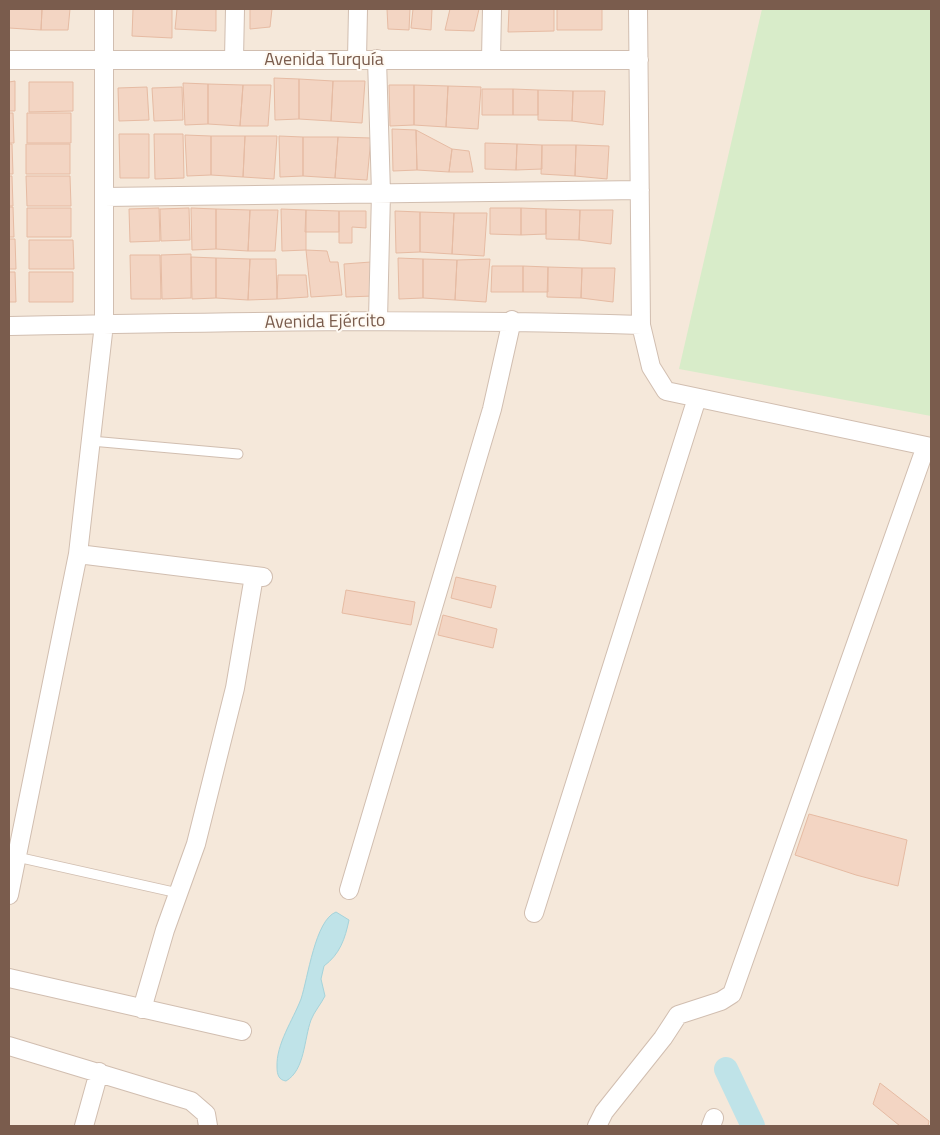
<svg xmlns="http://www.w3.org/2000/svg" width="940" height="1135" font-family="'Titillium Web',sans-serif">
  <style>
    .residential { fill: #f5e8da }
    .green { fill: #d8ecc9 }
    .water { fill: #bfe3e8; stroke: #a5d3da }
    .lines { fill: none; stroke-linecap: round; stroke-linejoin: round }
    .canal { stroke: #bfe3e8; stroke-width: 24 }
    .building { fill: #f3d5c3; stroke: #e6bba3 }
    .lane-casing { stroke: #d1beb0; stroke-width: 11 }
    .street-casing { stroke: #d1beb0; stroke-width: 20 }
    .lane { stroke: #fff; stroke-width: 9 }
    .street { stroke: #fff; stroke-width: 18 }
    .labels { text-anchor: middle; stroke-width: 4; stroke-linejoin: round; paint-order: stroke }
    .street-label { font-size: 18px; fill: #7a5c4d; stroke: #fffaf3 }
  </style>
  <rect width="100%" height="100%" fill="#fdf6ec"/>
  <path class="residential" d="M9 9H931V1126H9Z"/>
  <path class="green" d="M762 9H931V416L679 369Z"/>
  <path class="water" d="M336 912 349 920C345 939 340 954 324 966L321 979 325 996C321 1004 314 1012 311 1020 304 1039 305 1070 286 1081 279 1080 277 1075 277 1067 276 1044 293 1020 301 999 308 978 315 920 336 912Z"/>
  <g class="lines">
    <path class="canal" d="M726 1069 753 1126"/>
  </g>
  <path class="building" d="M9 9H42L41 30 9 28Z
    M42 9H70L68 30H41Z
    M133 9H172V38L132 36Z
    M177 9H216V31L175 29Z
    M250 9H272L270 27 250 29Z
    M387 9H410L409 30 388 29Z
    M413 9H432L431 30 411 28Z
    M450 9H479L474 31 445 30Z
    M509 9H554V31L508 32Z
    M557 9H602V30H557Z
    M274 78 299 79V119L275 120Z
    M299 79 333 81 331 121 299 119Z
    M15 81V111H9V82Z
    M333 81H365L362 123 331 121Z
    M29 82H73V111L29 112Z
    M183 83 208 84V124L185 125Z
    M208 84 243 85 240 126 208 124Z
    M243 85H271L268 126H240Z
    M389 85H414V125L390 126Z
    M414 85 448 86 446 127 414 125Z
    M448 86 481 87 478 129 446 127Z
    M147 87 149 120 119 121 118 88Z
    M182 87 183 120 154 121 152 88Z
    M482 89H513V115H482Z
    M513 89 538 90V115H513Z
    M538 90 573 91 572 121 538 120Z
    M573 91H605L603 125 572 121Z
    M9 113H13L14 143H9Z
    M27 113H71V143H27Z
    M392 129 416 130 417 170 393 171Z
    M416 130 452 149 449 172 417 170Z
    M119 134H149V178H120Z
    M154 134H183L184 178 155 179Z
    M185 135 211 136V175L187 176Z
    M211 136H245L243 177 211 175Z
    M245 136H277L274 179 243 177Z
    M279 136 303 137V176L280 177Z
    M303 137H338L335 178 303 176Z
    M338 137 371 138 367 180 335 178Z
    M485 143 517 144 516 170 485 169Z
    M9 144H12L13 174H9Z
    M26 144H70V174H26Z
    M517 144 542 145V169L516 170Z
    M542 145H576L575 176 541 174Z
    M576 145 609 146 607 179 575 176Z
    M452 149 469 151 473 172H449Z
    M9 176H12L13 206H9Z
    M26 176H70L71 206H27Z
    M9 207H13L14 237H9Z
    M27 208H71V237H27Z
    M159 208 160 241 130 242 129 209Z
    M189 208 190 240 161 241 160 209Z
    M191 208 216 209V249L192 250Z
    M490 208H521V235L490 234Z
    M521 208 546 209V234L521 235Z
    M216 209 250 210 248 251 216 249Z
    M281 209 306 210V250L282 251Z
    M546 209 580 210 579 240 546 239Z
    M250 210H278L275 251H248Z
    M306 210 339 211V232H305Z
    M580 210H613L611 244 579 240Z
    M339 211H366V228L352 227V243H339Z
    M395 211 420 212V252L396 253Z
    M420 212 454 213 452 254 420 252Z
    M454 213H487L484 256 452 254Z
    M9 239H15L16 269H9Z
    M29 240H73L74 269H29Z
    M306 250 327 251 330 262H338L342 295 311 297Z
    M191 254V298L162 299 161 255Z
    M130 255H160L161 299H131Z
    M191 257 216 258V298L192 299Z
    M216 258 250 259 248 300 216 298Z
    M398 258 423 259V298L399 299Z
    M250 259H276L277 299 248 300Z
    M423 259 457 260 455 300 423 298Z
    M490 259 486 302 455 300 457 260Z
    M371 262 373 296 346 297 344 264Z
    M492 266H523V292H491Z
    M523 266 548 267V292H523Z
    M548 267 582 268 581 298 547 297Z
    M582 268H615L613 302 581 298Z
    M9 272H15L16 302H9Z
    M29 272H73V302H29Z
    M278 275H306L308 297 277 299Z
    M456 577 496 586 491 608 451 598Z
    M346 590 415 602 411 625 342 613Z
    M443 615 497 629 493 648 438 635Z
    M809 814 907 840 898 886 856 875 795 855Z
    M880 1083 929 1121 928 1126H900L873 1104Z"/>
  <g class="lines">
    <g class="lane-casing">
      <path id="lane" d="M91 441 238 454
        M17 857 178 893"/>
    </g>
    <g class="street-casing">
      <path id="street" d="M638 9 641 325 651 367 666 391 931 447
        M234 59 235 9
        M357 59 358 9
        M377 59 381 193 378 320
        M491 59 492 9
        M9 60H639
        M104 197 640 190
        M9 326C220 322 430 318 641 325
        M78 554 263 577
        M349 890 492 409 512 320
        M9 895 78 554 104 324V9
        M534 913 697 398
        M9 978 242 1031
        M142 1009 165 930 196 844 235 688 254 576
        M9 1046 191 1101 206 1114 208 1126
        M84 1126 99 1072
        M597 1126 604 1112 663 1038 678 1015 721 1001 732 994 926 446
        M711 1126 714 1118"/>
    </g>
    <use href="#lane" class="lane"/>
    <use href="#street" class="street"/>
  </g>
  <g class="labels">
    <g class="street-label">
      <text x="324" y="65">Avenida Turquía</text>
      <text transform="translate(325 321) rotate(-1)" y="6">Avenida Ejército</text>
    </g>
  </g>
  <rect width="940" height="1135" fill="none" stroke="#7a5c4d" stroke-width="20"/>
</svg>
